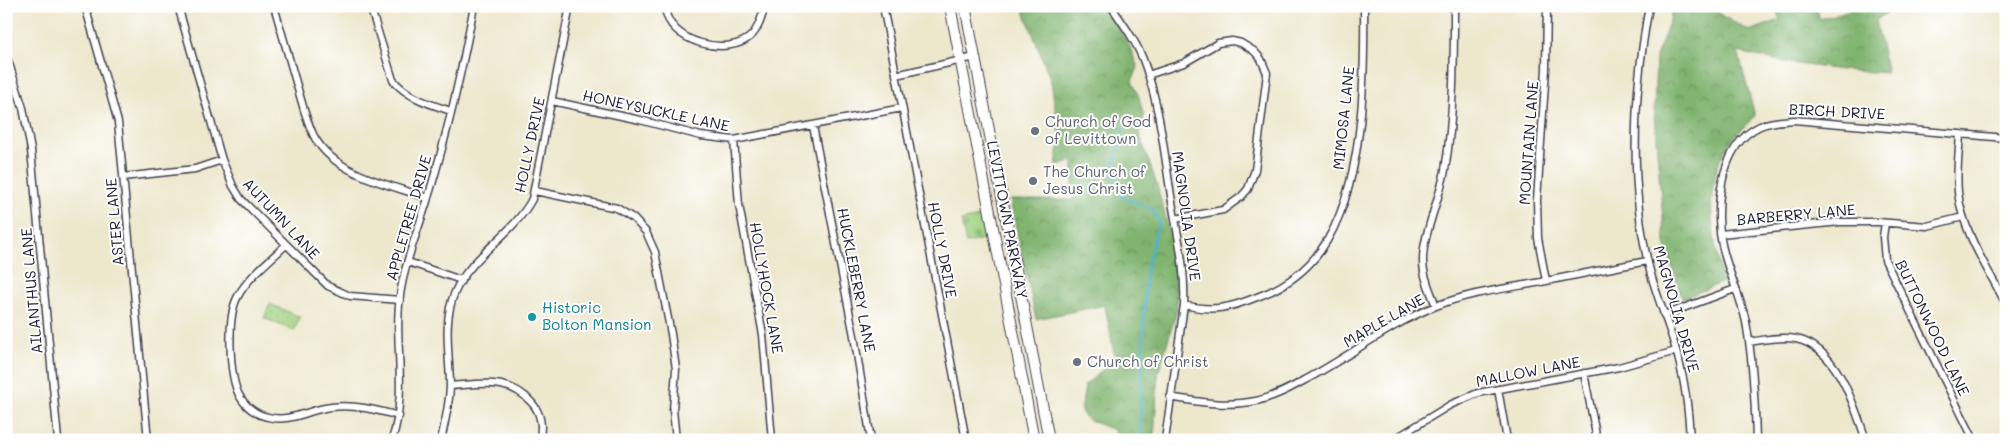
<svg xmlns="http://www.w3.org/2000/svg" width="2012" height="446" font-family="Mali,sans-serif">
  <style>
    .forest { fill: url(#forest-crowns); stroke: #516b55 }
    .cemetery { fill: url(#cemetery-stones); stroke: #617a5e }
    .park { fill: url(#park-dots); stroke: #617a5e }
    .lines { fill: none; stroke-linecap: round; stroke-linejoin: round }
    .stream { stroke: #4eb1cd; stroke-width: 2.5 }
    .minor-casing { stroke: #404051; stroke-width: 9 }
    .primary-casing { stroke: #404051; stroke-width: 12 }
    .minor { stroke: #fff; stroke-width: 6 }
    .primary { stroke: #fff; stroke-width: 10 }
    .worship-dot { fill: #6b7280; stroke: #fff; stroke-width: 2 }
    .culture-dot { fill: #0f9aa8; stroke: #fff; stroke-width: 2 }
    .labels { text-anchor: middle; stroke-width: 4; stroke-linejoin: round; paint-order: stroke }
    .street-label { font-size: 15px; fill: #22223b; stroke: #fff }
    .worship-label { font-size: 15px; fill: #5b616d; stroke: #fff; text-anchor: start }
    .culture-label { font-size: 15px; fill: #0d838f; stroke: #fff; text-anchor: start }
  </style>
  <defs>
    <pattern id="forest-crowns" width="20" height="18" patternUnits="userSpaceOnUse" patternTransform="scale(1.25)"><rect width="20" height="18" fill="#80b46f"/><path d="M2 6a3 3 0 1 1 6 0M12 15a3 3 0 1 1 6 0" fill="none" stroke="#68925c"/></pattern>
    <pattern id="cemetery-stones" width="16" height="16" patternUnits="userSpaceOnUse" patternTransform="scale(1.25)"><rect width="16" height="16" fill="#a0d281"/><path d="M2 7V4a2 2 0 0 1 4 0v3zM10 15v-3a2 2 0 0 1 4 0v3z" fill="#8ab470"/></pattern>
    <pattern id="park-dots" width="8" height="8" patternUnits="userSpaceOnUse" patternTransform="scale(1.25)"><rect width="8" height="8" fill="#a0d281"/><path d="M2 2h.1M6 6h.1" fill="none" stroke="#8ab470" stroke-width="1.8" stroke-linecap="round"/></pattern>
  </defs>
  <rect width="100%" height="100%" fill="#fff"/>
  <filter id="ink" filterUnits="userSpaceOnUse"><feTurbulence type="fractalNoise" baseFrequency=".02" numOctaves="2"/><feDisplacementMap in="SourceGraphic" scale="10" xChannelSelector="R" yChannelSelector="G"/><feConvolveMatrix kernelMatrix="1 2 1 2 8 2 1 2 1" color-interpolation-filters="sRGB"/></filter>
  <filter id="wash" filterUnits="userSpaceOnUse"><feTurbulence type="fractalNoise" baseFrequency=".0096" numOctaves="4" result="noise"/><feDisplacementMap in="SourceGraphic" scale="20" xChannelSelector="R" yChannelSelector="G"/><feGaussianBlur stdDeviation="1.12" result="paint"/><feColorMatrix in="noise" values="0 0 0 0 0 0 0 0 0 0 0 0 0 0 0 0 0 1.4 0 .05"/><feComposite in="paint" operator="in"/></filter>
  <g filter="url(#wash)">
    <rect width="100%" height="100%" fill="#ede7cc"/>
    <path class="forest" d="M1022 6H1104L1129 45 1138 68 1132 81 1139 97 1144 117 1139 133 1157 185 1174 250 1177 310 1158 374 1154 440H1117L1114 430 1088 420 1081 412 1085 385 1115 359 1105 305 1036 319 1010 200H1073V161L1056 165 1060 141 1051 81Z
      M1670 6H1714L1721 15 1749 31 1780 20 1775 6H1815L1820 19 1863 6H1894V8L1876 20 1887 73 1842 70 1790 63 1738 52 1755 116C1747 125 1736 133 1729 144 1701 184 1713 238 1723 282L1682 299 1665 243 1654 116 1656 57 1671 17Z"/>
    <path class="cemetery" d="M984 216 989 238 966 243 961 221Z"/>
    <path class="park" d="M270 304 300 317 294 331 264 318Z"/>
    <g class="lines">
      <path class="stream" d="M1123 129 1112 170 1122 197 1151 208 1159 220 1146 270 1139 440"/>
    </g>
  </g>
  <g filter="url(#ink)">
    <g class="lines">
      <g class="minor-casing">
        <path id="minor" d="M85 6 118 122 148 440
          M178 6 222 160 233 186 241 199 328 286 350 296 400 300
          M274 6 304 110C307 119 310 129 315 138 336 175 391 185 428 198
          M370 6 393 80C408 98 430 104 451 111
          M665 6C666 43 730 58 752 35 759 28 762 16 765 6
          M883 6 966 440
          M1111 6C1124 25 1138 44 1145 65 1160 107 1164 152 1171 196 1177 233 1186 268 1184 305L1165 440
          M1649 6C1634 90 1629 180 1648 263 1656 298 1672 330 1680 365 1686 389 1689 415 1690 440
          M6 54 23 108 31 150 58 440
          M896 75 975 57
          M1148 75 1184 63 1218 43 1232 41 1241 43 1254 51 1261 59 1267 73 1257 155 1255 170 1248 189 1241 197 1223 210 1175 219
          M552 101 640 120 701 136 734 140 902 108
          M813 126 854 336 871 440
          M1960 134C1959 153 1956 172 1958 192 1962 231 1988 269 2006 304
          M734 140 739 205 763 335 772 440
          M123 177 195 169 222 160
          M535 191 617 208 633 218 646 232 655 252 671 334 676 369 673 410 676 440
          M1885 223 1883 237 1885 260 1974 440
          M1720 234 1840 222H1878L1927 226 1963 217
          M286 245C271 259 246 279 237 298 227 318 229 375 239 395 245 406 256 415 268 417 290 423 310 409 331 407 354 404 377 410 399 416
          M408 262 461 280
          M1546 281 1538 238 1537 200 1546 69 1547 6
          M1184 305C1213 312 1230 308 1257 297 1282 288 1305 272 1321 250 1364 189 1365 79 1364 6
          M1436 306C1431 292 1423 277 1423 262 1422 237 1440 198 1445 170 1454 116 1454 61 1454 6
          M1664 315 1735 289
          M1749 342C1763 340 1781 336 1796 339 1837 347 1854 405 1866 440
          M1584 373 1597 440
          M450 386C481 384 510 377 532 403 541 413 543 427 539 440
          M1498 389 1507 440
          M1170 397C1199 402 1227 407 1256 401 1274 397 1289 389 1305 380 1349 357 1389 324 1436 306 1469 293 1502 289 1536 283 1573 276 1610 268 1647 261
          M392 440C409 388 392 340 401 289 406 258 419 228 428 198 447 135 462 71 474 6
          M441 440C445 423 449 405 450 387 450 357 442 321 455 292 471 255 513 235 532 199L570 6
          M1393 440 1450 405 1478 393 1619 367 1676 351
          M1756 440C1755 400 1753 361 1746 322 1741 298 1730 276 1724 253 1713 214 1718 145 1760 126 1771 121 1783 121 1794 120L2006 138"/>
      </g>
      <g class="primary-casing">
        <path id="primary" d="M950 6 1034 440
          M965 6 1049 440"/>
      </g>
      <use href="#minor" class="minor"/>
      <use href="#primary" class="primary"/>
    </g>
  </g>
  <g class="worship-dot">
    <circle cx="1035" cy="131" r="5"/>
    <circle cx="1033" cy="181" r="5"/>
    <circle cx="1077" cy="362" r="5"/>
  </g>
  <circle class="culture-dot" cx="532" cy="317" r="5"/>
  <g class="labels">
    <g class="street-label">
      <text transform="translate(656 111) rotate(12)" y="5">HONEYSUCKLE LANE</text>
      <text transform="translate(1837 112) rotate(3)" y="5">BIRCH DRIVE</text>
      <text transform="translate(1344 118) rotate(-84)" y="5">MIMOSA LANE</text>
      <text transform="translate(1529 143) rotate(-86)" y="5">MOUNTAIN LANE</text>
      <text transform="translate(530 145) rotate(-78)" y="5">HOLLY DRIVE</text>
      <text transform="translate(1796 215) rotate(-5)" y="5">BARBERRY LANE</text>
      <text transform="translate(1186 216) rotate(82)" y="5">MAGNOLIA DRIVE</text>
      <text transform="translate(409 218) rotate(-74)" y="5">APPLETREE DRIVE</text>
      <text transform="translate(281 219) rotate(47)" y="5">AUTUMN LANE</text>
      <text transform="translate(1007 220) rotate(79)" y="5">LEVITTOWN PARKWAY</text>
      <text transform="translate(115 222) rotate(-95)" y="5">ASTER LANE</text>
      <text transform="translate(942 250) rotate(79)" y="5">HOLLY DRIVE</text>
      <text transform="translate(856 280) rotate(79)" y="5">HUCKLEBERRY LANE</text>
      <text transform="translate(766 288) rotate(80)" y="5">HOLLYHOCK LANE</text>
      <text transform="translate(32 291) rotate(-95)" y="5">AILANTHUS LANE</text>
      <text transform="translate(1676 309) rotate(74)" y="5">MAGNOLIA DRIVE</text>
      <text transform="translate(1384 321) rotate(-30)" y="5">MAPLE LANE</text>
      <text transform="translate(1932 328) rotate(64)" y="5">BUTTONWOOD LANE</text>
      <text transform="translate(1528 372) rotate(-11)" y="5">MALLOW LANE</text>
    </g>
    <g class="worship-label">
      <text x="1045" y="127">Church of God<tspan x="1045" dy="17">of Levittown</tspan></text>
      <text x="1043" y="177">The Church of<tspan x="1043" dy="17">Jesus Christ</tspan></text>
      <text x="1087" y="367">Church of Christ</text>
    </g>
    <g class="culture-label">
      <text x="542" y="313">Historic<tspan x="542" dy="17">Bolton Mansion</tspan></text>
    </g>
  </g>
  <rect width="2012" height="446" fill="none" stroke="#fff" stroke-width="25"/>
</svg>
